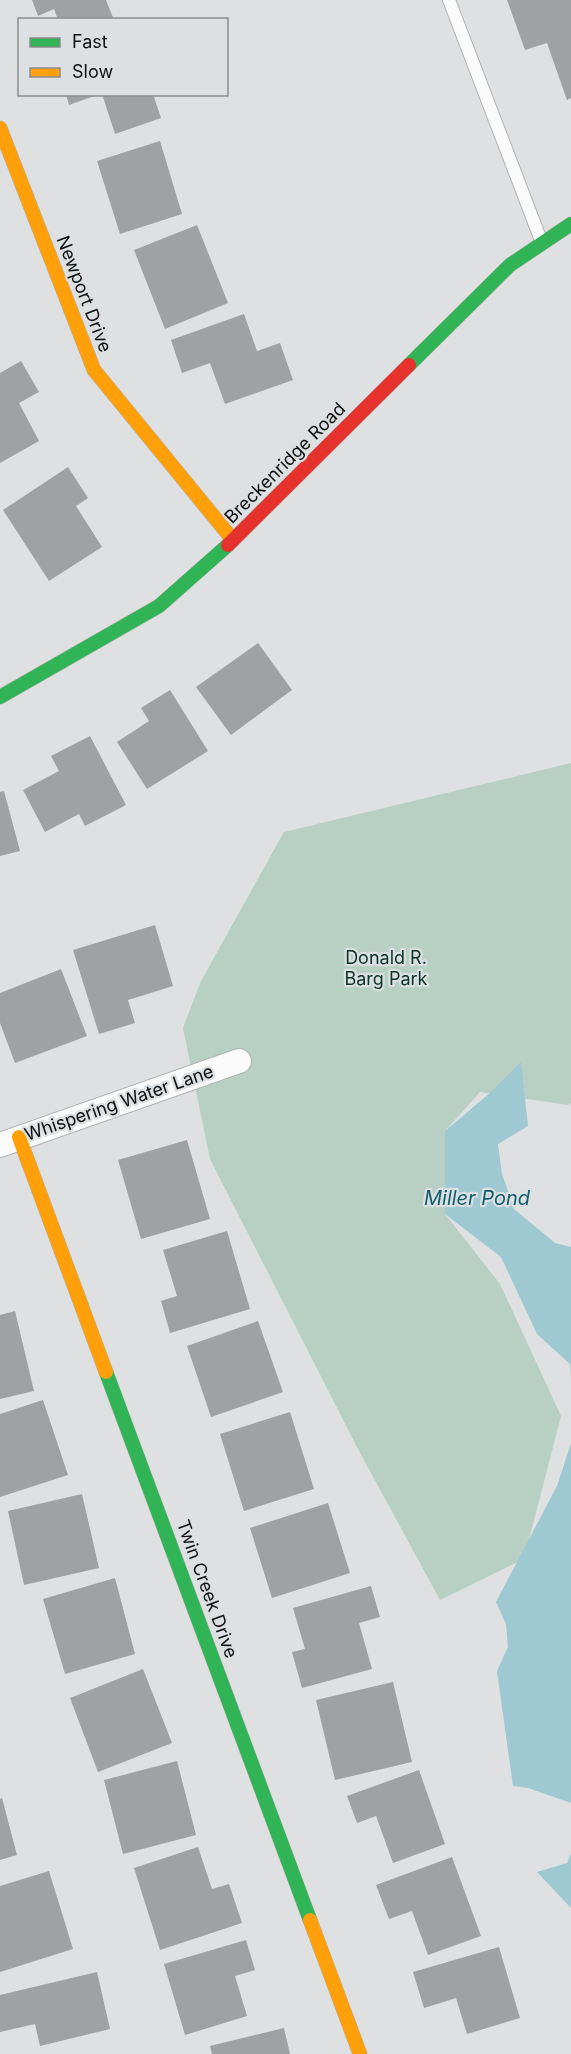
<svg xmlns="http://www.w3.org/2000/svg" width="571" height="2054" font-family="Inter,sans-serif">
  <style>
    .green { fill: #b8cfc4 }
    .water { fill: #9ec8d2 }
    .building { fill: #a0a1a2 }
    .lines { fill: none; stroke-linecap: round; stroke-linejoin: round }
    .lane-casing { stroke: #b1b3b3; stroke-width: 14 }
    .street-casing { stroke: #b1b3b3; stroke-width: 26 }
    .fast-casing { stroke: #b1b3b3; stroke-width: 15 }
    .slow-casing { stroke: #b1b3b3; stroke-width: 15 }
    .jam-casing { stroke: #b1b3b3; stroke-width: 15 }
    .lane { stroke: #fafafa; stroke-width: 12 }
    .street { stroke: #fafafa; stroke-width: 24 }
    .fast { stroke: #30b455; stroke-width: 14 }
    .slow { stroke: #ff9f0a; stroke-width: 14 }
    .jam { stroke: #e5322d; stroke-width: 14 }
    .labels { text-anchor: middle; stroke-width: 4.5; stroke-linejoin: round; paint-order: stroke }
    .street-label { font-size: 18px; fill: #0e0f0f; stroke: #dde0e2 }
    .park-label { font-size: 18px; fill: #0a3423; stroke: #dde0e2 }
    .water-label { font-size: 20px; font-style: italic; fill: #0f5e6e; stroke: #dde0e2 }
  </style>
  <rect width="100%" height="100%" fill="#dee0e1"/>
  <path class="green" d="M571 763V1103L568 1105 480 1092 445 1131V1214L500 1284 561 1416 524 1559 440 1600 358 1449 210 1159 183 1028 201 981 284 832Z"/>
  <path class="water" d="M521 1062 528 1126 498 1144 502 1174 514 1209 555 1243 571 1247V1377L570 1364 537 1334 501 1257 445 1214V1131L490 1093Z
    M571 1443V1803L528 1788 513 1786 497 1671 508 1647 506 1624 496 1602 557 1486Z
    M571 1853V1908L537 1872 567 1863Z"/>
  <path class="building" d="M32 0H106L114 20H58L54 9 38 16Z
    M507 0H571V98L567 100 547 43 525 50Z
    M66 94H97V95L69 105Z
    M102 94H153L161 118 115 134Z
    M160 141 182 214 120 234 97 161Z
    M197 225 228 303 165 329 134 250Z
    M244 314 257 351 280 343 293 380 225 404 210 363 182 373 171 340Z
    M21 361 39 392 19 403 39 441 0 463V373Z
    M68 467 88 498 76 506 102 547 49 581 3 510Z
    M258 643 292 690 231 735 196 687Z
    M170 690 208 751 147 789 117 742 149 721 141 708Z
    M90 736 126 805 85 826 79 814 45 832 23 790 59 771 51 756Z
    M4 791 20 851 0 856V792Z
    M155 925 173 986 128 1000 135 1023 99 1034 73 950Z
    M61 969 87 1036 15 1063 0 1023V993Z
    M187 1140 210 1219 141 1239 118 1160Z
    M227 1231 250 1309 170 1333 161 1301 177 1296 163 1250Z
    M15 1311 34 1391 0 1399V1315Z
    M258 1321 283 1392 211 1417 187 1346Z
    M43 1400 68 1475 0 1497V1414Z
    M290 1412 314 1489 244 1511 220 1434Z
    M82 1494 99 1568 24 1585 8 1511Z
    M328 1503 350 1573 272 1598 250 1528Z
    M115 1578 135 1654 65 1674 43 1599Z
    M371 1586 380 1617 359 1623 372 1669 302 1688 292 1652 305 1649 293 1608Z
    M143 1669 172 1743 98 1772 70 1698Z
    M393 1682 412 1762 335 1780 316 1700Z
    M177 1761 196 1835 123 1854 104 1780Z
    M419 1770 445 1844 393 1863 376 1816 357 1823 347 1796Z
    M2 1798 17 1855 0 1860V1799Z
    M198 1847 212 1889 229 1884 242 1923 160 1950 134 1868Z
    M452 1857 481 1936 428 1955 412 1911 389 1919 376 1885Z
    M49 1871 73 1949 0 1972V1886Z
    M246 1940 255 1970 235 1976 247 2016 185 2035 164 1964Z
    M499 1947 520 2018 467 2034 456 1998 424 2008 413 1972Z
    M97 1972 110 2029 40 2046 35 2024 0 2032V1995Z
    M284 2028 290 2054H212L210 2046Z"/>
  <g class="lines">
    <g class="lane-casing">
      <path id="lane" d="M449 0 542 243"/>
    </g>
    <g class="street-casing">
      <path id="street" d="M0 1145 239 1061"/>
    </g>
    <g class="fast-casing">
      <path id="fast" d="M409 365 510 265 571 224
        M0 697 159 606 228 545
        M106 1372 310 1920"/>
    </g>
    <g class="slow-casing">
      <path id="slow" d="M0 128 94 370 233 540
        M19 1137 106 1372
        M310 1920 360 2054"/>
    </g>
    <g class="jam-casing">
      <path id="jam" d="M228 545 409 365"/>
    </g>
    <use href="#lane" class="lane"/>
    <use href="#street" class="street"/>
    <use href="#fast" class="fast"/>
    <use href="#slow" class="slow"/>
    <use href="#jam" class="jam"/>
  </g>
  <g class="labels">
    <g class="street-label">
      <text transform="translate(84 294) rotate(69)" y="6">Newport Drive</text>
      <text transform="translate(285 463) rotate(-45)" y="6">Breckenridge Road</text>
      <text transform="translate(119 1103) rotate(-19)" y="6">Whispering Water Lane</text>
      <text transform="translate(207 1589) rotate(70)" y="6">Twin Creek Drive</text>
    </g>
    <g class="park-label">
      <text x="386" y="964">Donald R.<tspan x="386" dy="21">Barg Park</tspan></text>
    </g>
    <g class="water-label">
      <text x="477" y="1205">Miller Pond</text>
    </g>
  </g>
  <rect x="18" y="18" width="210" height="78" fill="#dde0e2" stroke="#8a8c8e" stroke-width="1.5"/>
  <rect x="30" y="38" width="30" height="9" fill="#30b455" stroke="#8a8c8e" stroke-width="1.5"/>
  <text x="72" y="48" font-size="18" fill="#0e0f0f">Fast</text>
  <rect x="30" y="68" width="30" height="9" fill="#ff9f0a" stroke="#8a8c8e" stroke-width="1.5"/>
  <text x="72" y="78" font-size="18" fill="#0e0f0f">Slow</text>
</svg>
